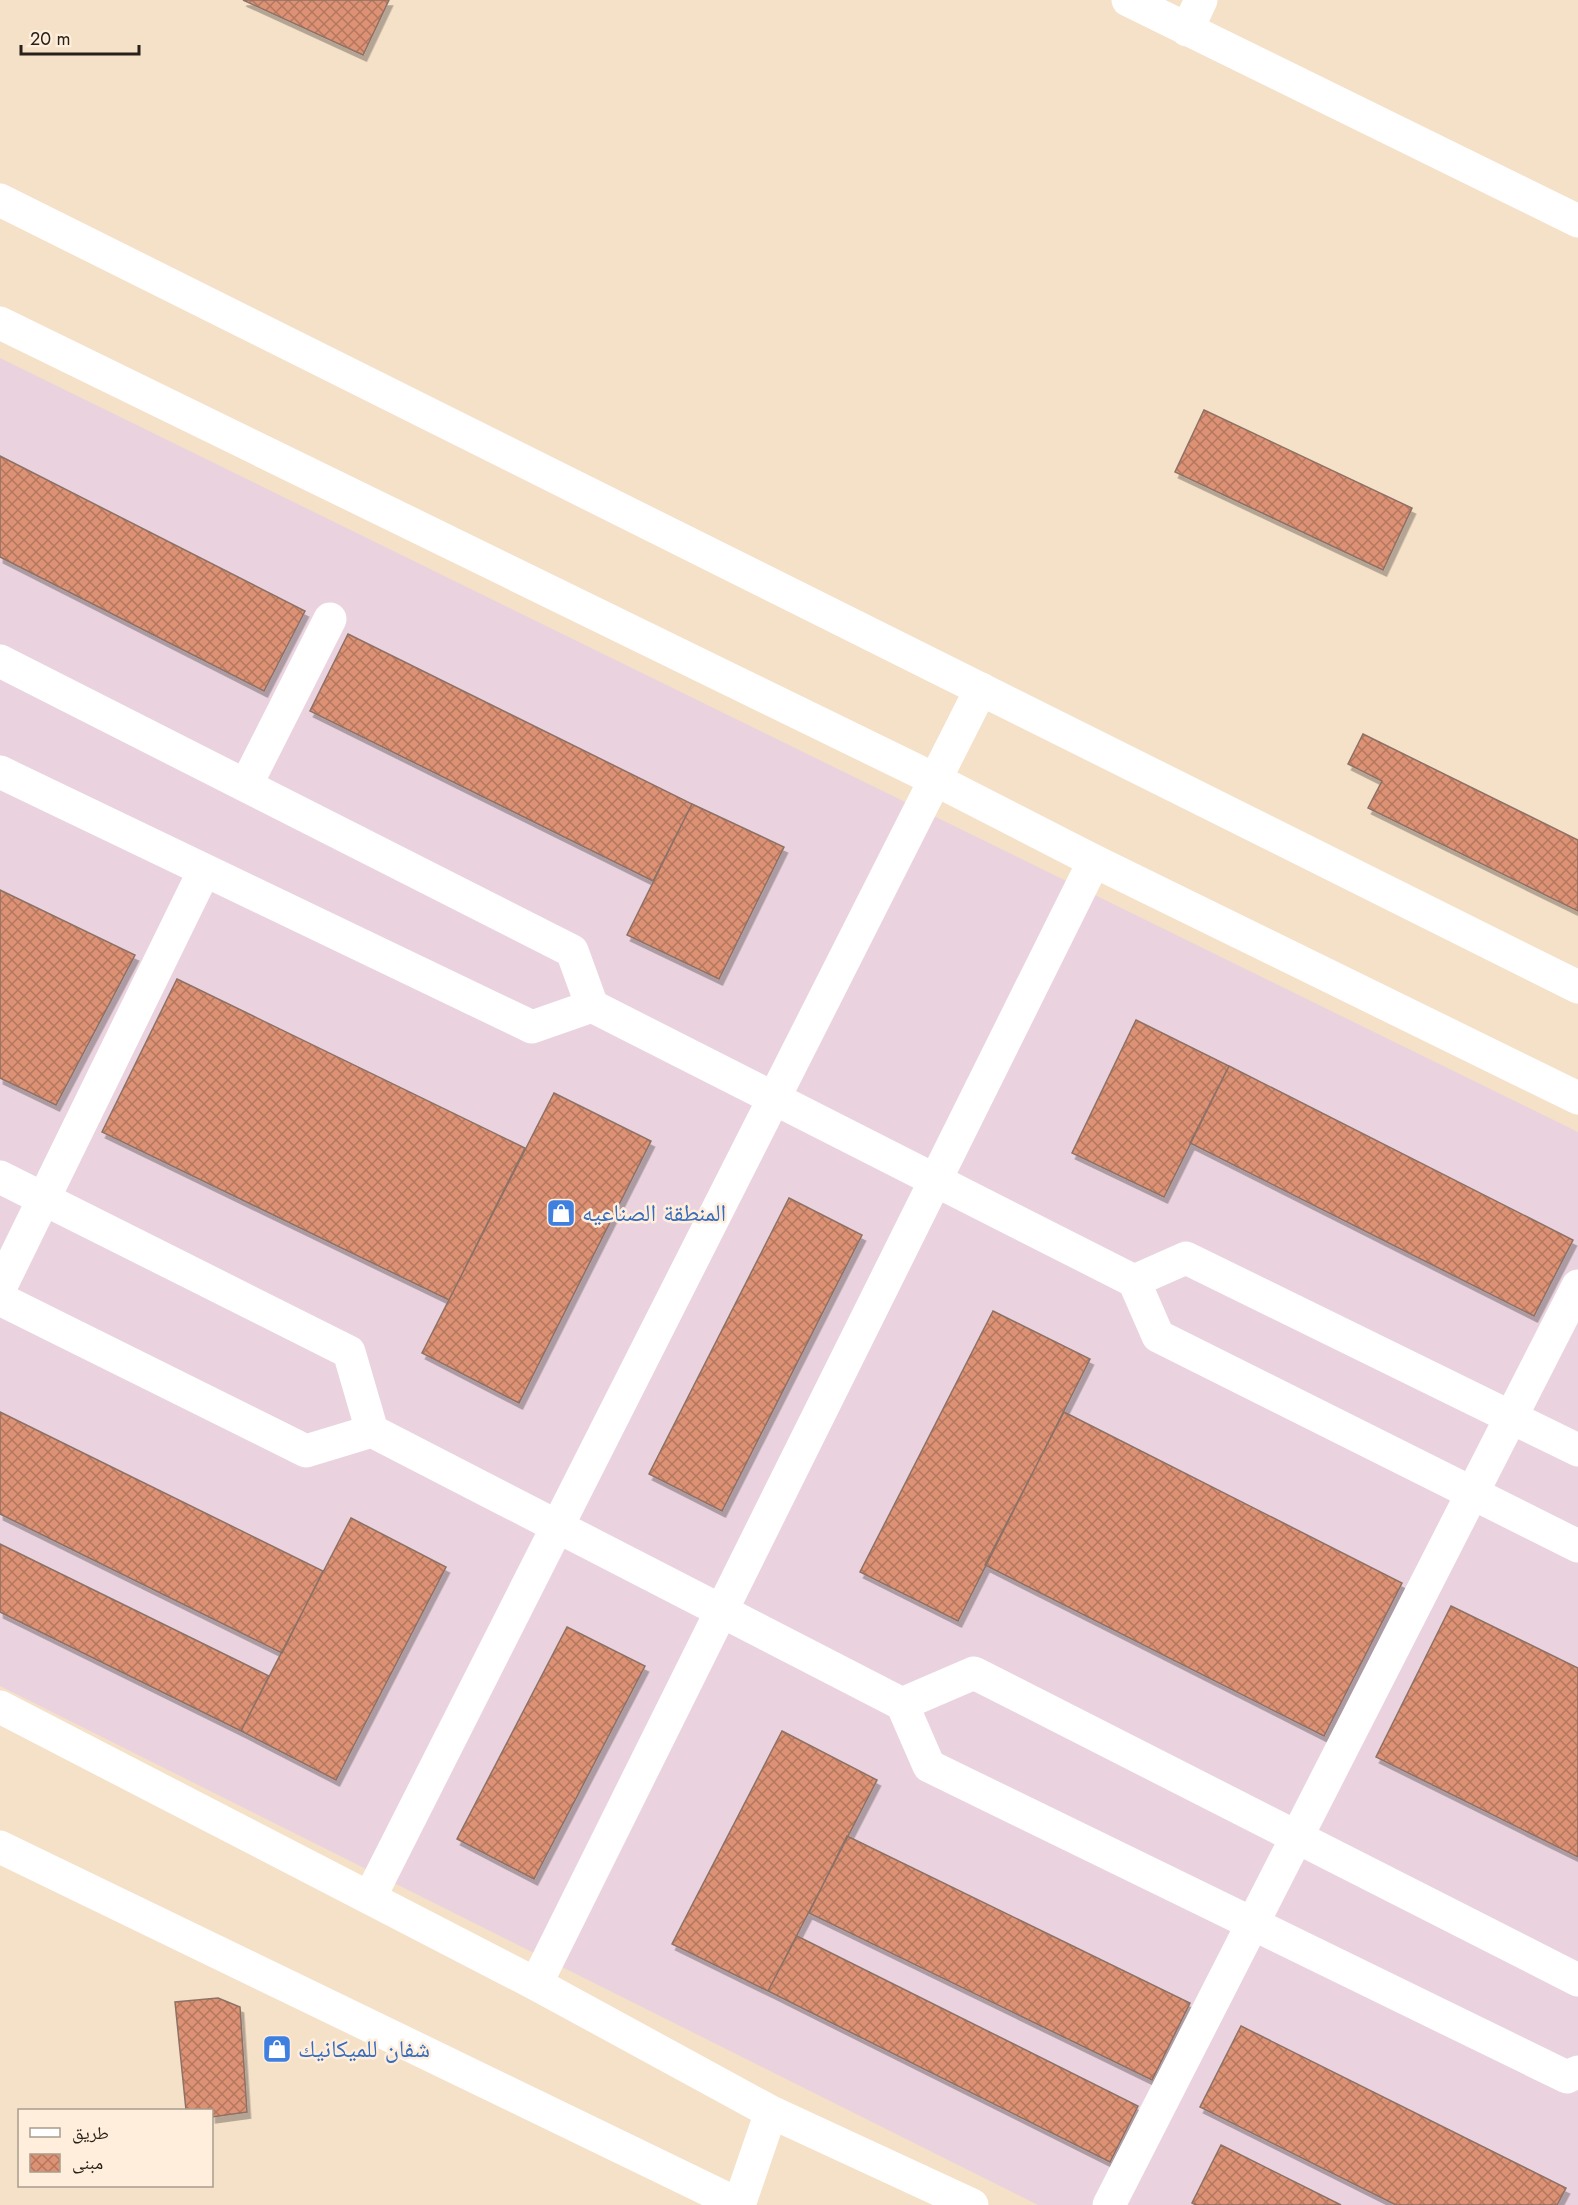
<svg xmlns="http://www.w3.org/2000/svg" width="1578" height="2205" font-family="Jost,'Noto Naskh Arabic',sans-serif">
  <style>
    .commercial { fill: #ead3de }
    .building { fill: url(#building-cross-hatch); stroke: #8d7166; stroke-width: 1.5; filter: url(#shadow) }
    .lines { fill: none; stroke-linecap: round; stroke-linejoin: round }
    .minor { stroke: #fff; stroke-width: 33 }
    .major { stroke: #fff; stroke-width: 33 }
    .labels { text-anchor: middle; stroke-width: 5; stroke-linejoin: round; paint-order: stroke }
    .shop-label { font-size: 24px; fill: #366cbe; stroke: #ffeedb; text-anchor: start }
  </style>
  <defs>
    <pattern id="building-cross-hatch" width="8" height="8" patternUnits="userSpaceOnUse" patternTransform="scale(1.5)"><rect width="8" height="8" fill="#dd9274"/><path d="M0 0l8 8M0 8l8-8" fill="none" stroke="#b3775e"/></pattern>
    <filter id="shadow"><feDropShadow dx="3.5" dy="6" stdDeviation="0" flood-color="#0004"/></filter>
  </defs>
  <rect width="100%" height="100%" fill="#f5e0c8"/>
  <path class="commercial" d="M0 358 1578 1132V2205H1038L0 1686Z"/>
  <path class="building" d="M243 0H389L363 55Z
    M1204 410 1412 508 1383 570 1175 472Z
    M0 456 305 611 264 691 0 557Z
    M348 634 692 804 653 881 310 711Z
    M1363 734 1578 840V911L1368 808 1382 781 1348 764Z
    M692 804 784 847 719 979 627 935Z
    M0 890 135 955 56 1105 0 1078Z
    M177 979 525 1148 449 1300 102 1132Z
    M1136 1020 1229 1066 1164 1197 1072 1153Z
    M1229 1066 1573 1240 1534 1316 1190 1143Z
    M554 1093 651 1141 519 1403 422 1353Z
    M789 1198 862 1235 722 1511 649 1474Z
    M993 1311 1090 1359 958 1621 860 1572Z
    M0 1412 323 1571 282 1653 0 1514Z
    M1064 1412 1402 1583 1324 1736 985 1565Z
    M351 1518 446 1567 336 1780 241 1731Z
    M0 1544 269 1676 241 1731 0 1612Z
    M1451 1606 1578 1668V1857L1376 1757Z
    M567 1627 645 1666 534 1879 457 1839Z
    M782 1731 877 1780 768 1991 672 1944Z
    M847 1836 1190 2003 1152 2080 809 1913Z
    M797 1936 1138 2106 1110 2162 768 1991Z
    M218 1998 240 2007 247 2112 212 2117V2110H186L175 2002Z
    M1241 2026 1566 2188 1557 2205H1396L1200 2107Z
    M1221 2145 1341 2205H1196L1192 2203Z"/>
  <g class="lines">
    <path class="minor" d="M1128 0 1578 221
      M1187 30 1201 0
      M0 661 572 951 592 1006 1134 1281 1158 1336 1578 1546
      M0 772 532 1027 592 1006
      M246 785 330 619
      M0 1177 349 1352 372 1431 306 1451 0 1299
      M1134 1281 1186 1258 1578 1450
      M0 1288 204 871
      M372 1431 902 1704 929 1766 1567 2077 1578 2072
      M902 1704 974 1673 1578 1980
      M0 1707 536 1984 771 2112 972 2205
      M0 1847 740 2205
      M370 1897 981 689
      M536 1984 1094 861
      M739 2205 771 2112
      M1109 2205 1578 1286"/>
    <path class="major" d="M0 200 1578 987
      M0 323 936 780 1094 861 1578 1098"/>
  </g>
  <defs>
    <g id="shop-square" transform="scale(1.5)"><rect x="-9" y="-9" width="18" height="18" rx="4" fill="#3f7fe0" stroke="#ffeedb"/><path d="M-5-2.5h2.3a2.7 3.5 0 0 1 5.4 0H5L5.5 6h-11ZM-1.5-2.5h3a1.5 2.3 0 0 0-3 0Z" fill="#fff"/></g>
  </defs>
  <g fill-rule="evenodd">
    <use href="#shop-square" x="561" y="1213"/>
    <use href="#shop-square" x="277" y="2049"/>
  </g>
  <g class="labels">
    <g class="shop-label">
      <text x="582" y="1221">المنطقة الصناعيه</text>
      <text x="298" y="2057">شفان للميكانيك</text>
    </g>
  </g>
  <rect x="18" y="2109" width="195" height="78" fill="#ffeedb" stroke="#a99c8d" stroke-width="1.5"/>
  <rect x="30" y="2128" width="30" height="9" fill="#ffffff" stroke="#a99c8d" stroke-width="1.5"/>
  <text x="72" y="2139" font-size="18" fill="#282118">طريق</text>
  <rect x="30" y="2154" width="30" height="18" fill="url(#building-cross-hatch)" stroke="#a99c8d" stroke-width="1.5"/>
  <text x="72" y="2169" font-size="18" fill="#282118">مبنى</text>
  <path d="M21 45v9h118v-9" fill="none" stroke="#282118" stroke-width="3"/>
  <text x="30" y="45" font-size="18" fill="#282118" stroke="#ffeedb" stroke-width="4.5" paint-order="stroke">20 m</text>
</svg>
